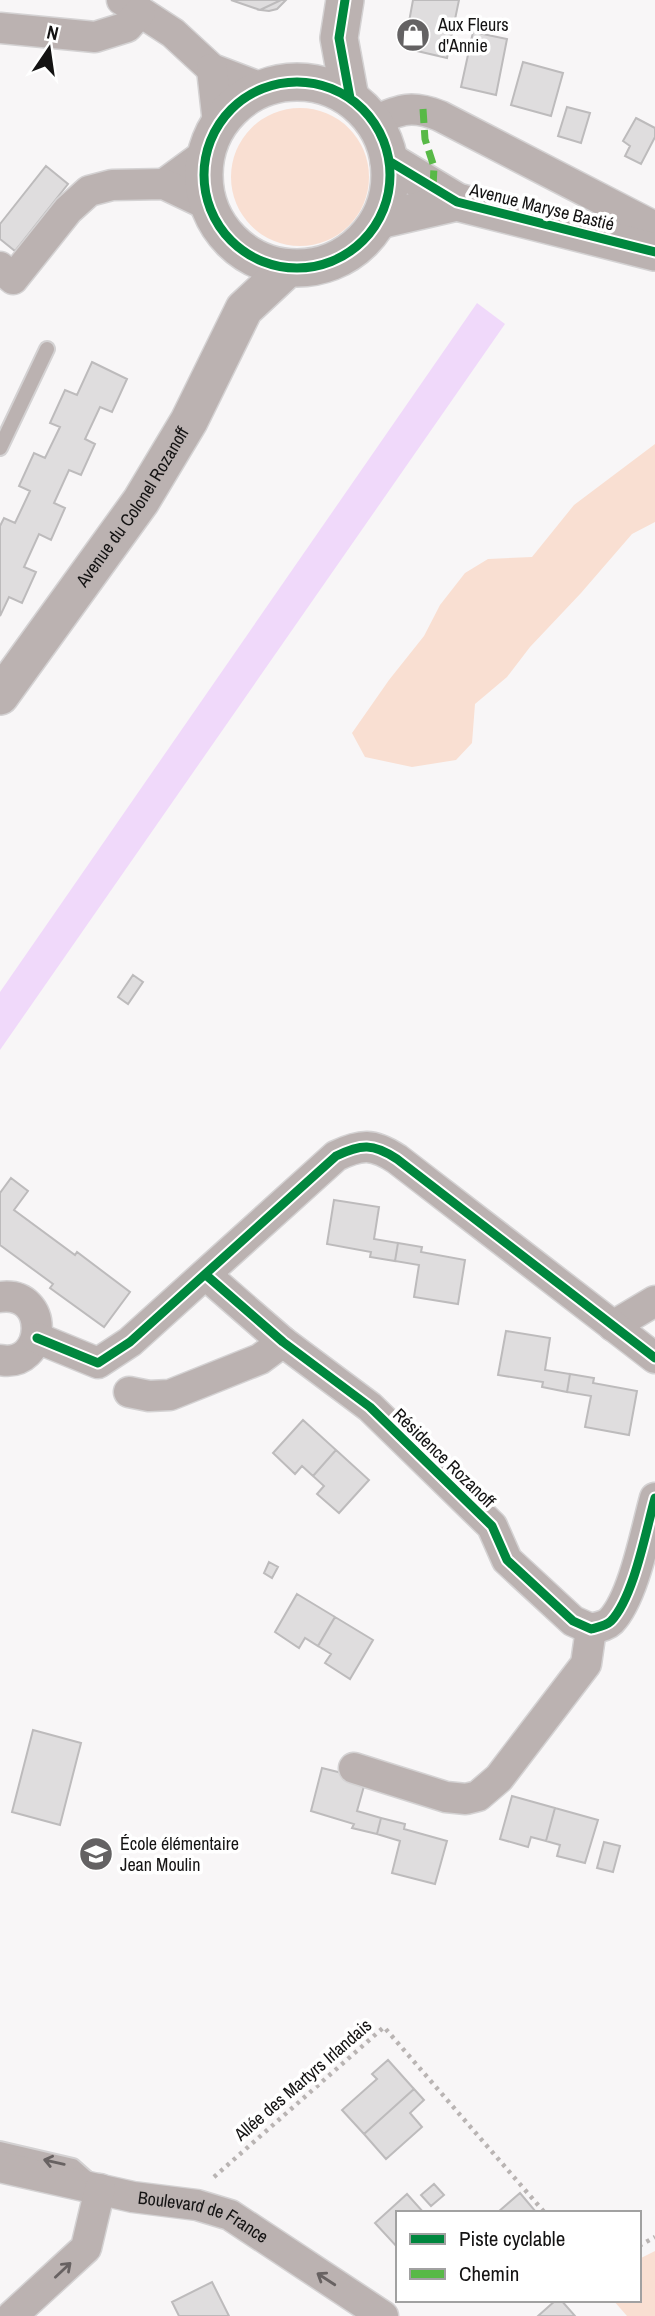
<svg xmlns="http://www.w3.org/2000/svg" width="655" height="2316" font-family="'Archivo Narrow',sans-serif">
  <style>
    .green { fill: #f9dfd2 }
    .water { fill: #f0d9fa }
    .building { fill: #dfddde; stroke: #bdbbbc; stroke-width: 2 }
    .lines { fill: none; stroke-linecap: round; stroke-linejoin: round }
    .service-casing { stroke: #d4d2d3; stroke-width: 18 }
    .minor-casing { stroke: #d4d2d3; stroke-width: 33 }
    .tertiary-casing { stroke: #d4d2d3; stroke-width: 40 }
    .path { stroke: #b9b4b3; stroke-width: 4.5; stroke-dasharray: 3.5 5; stroke-linecap: butt }
    .service { stroke: #bbb2b1; stroke-width: 14 }
    .minor { stroke: #bbb2b1; stroke-width: 30 }
    .tertiary { stroke: #bbb2b1; stroke-width: 37 }
    .quiet { stroke: #58b947; stroke-width: 7; stroke-dasharray: 14 7; stroke-linecap: butt }
    .cycleway-casing { stroke: #fff; stroke-width: 13 }
    .cycleway { stroke: #00873e; stroke-width: 9 }
    .oneway { stroke: #686262 }
    .labels { text-anchor: middle; stroke-width: 7; stroke-linejoin: round; paint-order: stroke }
    .poi-label { font-size: 18px; fill: #141313; stroke: #fff; text-anchor: start }
    .street-label { font-size: 18px; fill: #141313; stroke: #fff }
  </style>
  <rect width="100%" height="100%" fill="#f8f6f7"/>
  <path class="green" d="M231 177a69 69 0 1 1 138 0a69 69 0 1 1-138 0Z
    M655 444V522L632 534 581 593 530 647 507 677 475 704 472 743 456 760 412 767 365 757 352 733 389 680 424 636 440 605 465 573 488 559 532 557 574 505Z
    M655 2251V2316H627L613 2300H639V2259Z"/>
  <path class="water" d="M477 303 505 324 0 1050V992Z"/>
  <path class="building" d="M231 0H281L260 10Z
    M281 0H286L277 9 269 11 260 10Z
    M413 0H459L447 58 413 50 406 38Z
    M473 32 507 39 496 95 461 87Z
    M523 62 563 73 551 116 511 105Z
    M567 107 590 113 581 143 558 136Z
    M636 118 655 128V137L641 164 625 156 630 146 623 141Z
    M46 166 68 184 15 251 0 239V224Z
    M92 362 127 379 112 412 100 407 85 439 95 444 81 475 69 470 54 503 65 508 51 540 39 534 24 567 36 572 22 603 9 597 0 616V526L4 518 15 523 30 491 19 486 34 453 45 458 60 427 50 423 65 390 77 395Z
    M133 975 143 982 128 1004 118 997Z
    M11 1178 28 1191 14 1210 75 1255 77 1252 130 1292 104 1327 50 1288 53 1284 0 1245V1193Z
    M334 1200 379 1207 374 1239 398 1243 395 1261 370 1257 371 1252 327 1244Z
    M398 1243 422 1247 421 1252 465 1260 458 1304 414 1297 419 1265 395 1261Z
    M506 1331 550 1338 545 1370 570 1374 567 1392 542 1387 543 1382 498 1375Z
    M570 1374 594 1378 593 1383 637 1391 629 1435 585 1427 591 1396 567 1392Z
    M303 1420 336 1450 313 1476 302 1466 295 1474 273 1453Z
    M336 1450 369 1480 339 1513 317 1494 324 1486 313 1476Z
    M269 1562 278 1567 272 1578 264 1573Z
    M297 1594 335 1617 318 1646 305 1638 299 1648 275 1632Z
    M335 1617 373 1640 350 1679 325 1663 331 1654 318 1646Z
    M33 1730 81 1743 60 1825 12 1812Z
    M322 1768 366 1779 357 1811 381 1818 377 1834 352 1828 354 1824 311 1811Z
    M512 1796 555 1808 546 1841 531 1837 528 1847 500 1839Z
    M555 1808 598 1820 585 1863 557 1856 560 1845 546 1841Z
    M381 1818 405 1824 404 1829 447 1841 435 1884 392 1873 400 1841 377 1834Z
    M604 1842 620 1846 613 1872 597 1868Z
    M388 2060 414 2089 364 2134 342 2110 377 2079 372 2074Z
    M414 2089 424 2100 410 2113 422 2127 386 2159 364 2134Z
    M434 2184 444 2195 431 2206 421 2195Z
    M520 2193 536 2212 497 2213Z
    M407 2194 424 2213H398V2248L375 2223Z
    M212 2282 229 2316H179L172 2302Z
    M556 2300H561L575 2316H538Z"/>
  <g class="lines">
    <g class="service-casing">
      <path id="service" d="M0 448 47 349
        M0 2149 73 2166 91 2182"/>
    </g>
    <g class="minor-casing">
      <g id="minor">
        <path d="M122 0 173 33 212 69 262 88"/>
        <path d="M0 28 95 37 127 27 140 12"/>
        <path d="M212 69 218 123"/>
        <path d="M374 121C401 109 412 105 440 116L655 227"/>
        <path d="M164 184 205 154"/>
        <path d="M0 267 13 279 68 210 89 191 112 185 164 184 208 205"/>
        <path d="M206 1275 283 1342 370 1407 492 1526 507 1560 573 1621 591 1629C598 1627 606 1626 611 1621 634 1597 646 1530 655 1498"/>
        <path d="M0 1297C51 1290 47 1369 0 1360"/>
        <path d="M613 1326 655 1301"/>
        <path d="M37 1338 98 1363 130 1342 336 1156C361 1144 373 1143 397 1159L655 1358"/>
        <path d="M129 1392 149 1396 170 1395 260 1359 283 1342"/>
        <path d="M354 1768 446 1797 466 1799 478 1796 499 1778 586 1664 591 1629"/>
        <path id="s1" d="M0 2167 133 2197 197 2205 230 2215 383 2316"/>
        <path d="M12 2316 86 2248 100 2189"/>
      </g>
    </g>
    <g class="tertiary-casing">
      <g id="tertiary">
        <path d="M345 0 339 38 350 98"/>
        <circle cx="297" cy="175" r="93"/>
        <path d="M389 161 457 202 655 252"/>
        <path d="M379 220 457 202"/>
        <path id="s2" d="M0 696 141 501 189 421 244 309 288 268"/>
      </g>
    </g>
    <path class="path" d="M214 2177 384 2027 545 2213
      M639 2246 655 2237"/>
    <use href="#service" class="service"/>
    <use href="#minor" class="minor"/>
    <use href="#tertiary" class="tertiary"/>
    <path class="quiet" d="M423 109 425 139 434 167 433 187"/>
    <g class="cycleway-casing">
      <path id="cycleway" d="M345 0 339 38 350 98
        M204 175a93 93 0 1 1 186 0a93 93 0 1 1-186 0Z
        M389 161 457 202 655 252
        M206 1275 283 1342 370 1407 492 1526 507 1560 573 1621 591 1629C598 1627 606 1626 611 1621 634 1597 646 1530 655 1498
        M37 1338 98 1363 130 1342 336 1156C361 1144 373 1143 397 1159L655 1358"/>
    </g>
    <use href="#cycleway" class="cycleway"/>
  </g>
  <defs><path id="oneway-shaft" d="M-6 0H5M1.5-3L5.5 0L1.5 3" fill="none" stroke-width="1.6" stroke-linecap="round" stroke-linejoin="round" transform="scale(1.75)"/></defs>
  <g class="oneway">
    <use href="#oneway-shaft" transform="translate(54 2162) rotate(-167)"/>
    <use href="#oneway-shaft" transform="translate(63 2270) rotate(-43)"/>
    <use href="#oneway-shaft" transform="translate(326 2279) rotate(-147)"/>
  </g>
  <defs>
    <g id="shop-disc" transform="scale(1.75)"><circle r="9.5" fill="#646263" stroke="#fff"/><path d="M-5-2.5h2.3a2.7 3.5 0 0 1 5.4 0H5L5.5 6h-11ZM-1.5-2.5h3a1.5 2.3 0 0 0-3 0Z" fill="#fff"/></g>
    <g id="school-disc" transform="scale(1.75)"><circle r="9.5" fill="#646263" stroke="#fff"/><path d="M0-5L7-2L0 1L-7-2ZM-4 1L0 2.5L4 1V4Q0 6-4 4Z" fill="#fff"/></g>
  </defs>
  <g fill-rule="evenodd">
    <use href="#shop-disc" x="413" y="35"/>
    <use href="#school-disc" x="96" y="1854"/>
  </g>
  <g class="labels">
    <g class="poi-label">
      <text x="438" y="31">Aux Fleurs<tspan x="438" dy="21">d'Annie</tspan></text>
      <text x="120" y="1850">École élémentaire<tspan x="120" dy="21">Jean Moulin</tspan></text>
    </g>
    <g class="street-label">
      <text transform="translate(542 207) rotate(14)" y="6">Avenue Maryse Bastié</text>
      <text dy="6" stroke="none"><textPath href="#s2" startOffset="231">Avenue du Colonel Rozanoff</textPath></text>
      <text transform="translate(444 1458) rotate(44)" y="6">Résidence Rozanoff</text>
      <text transform="translate(303 2080) rotate(-41)" y="6">Allée des Martyrs Irlandais</text>
      <text dy="6" stroke="none"><textPath href="#s1" startOffset="210">Boulevard de France</textPath></text>
    </g>
  </g>
  <rect x="396" y="2211" width="245" height="91" fill="#ffffff" stroke="#a1a1a1" stroke-width="2"/>
  <rect x="410" y="2234" width="35" height="10" fill="#00873e" stroke="#a1a1a1" stroke-width="2"/>
  <text x="459" y="2246" font-size="21" fill="#141313">Piste cyclable</text>
  <rect x="410" y="2269" width="35" height="10" fill="#58b947" stroke="#a1a1a1" stroke-width="2"/>
  <text x="459" y="2281" font-size="21" fill="#141313">Chemin</text>
  <g transform="translate(49 49) rotate(13)" stroke="#ffffff" stroke-width="5" paint-order="stroke">
  <path d="M0-5L12 26L0 18L-12 26Z" fill="#141313"/>
  <text y="-10" font-size="19" font-weight="bold" text-anchor="middle" fill="#141313">N</text>
  </g>
</svg>
